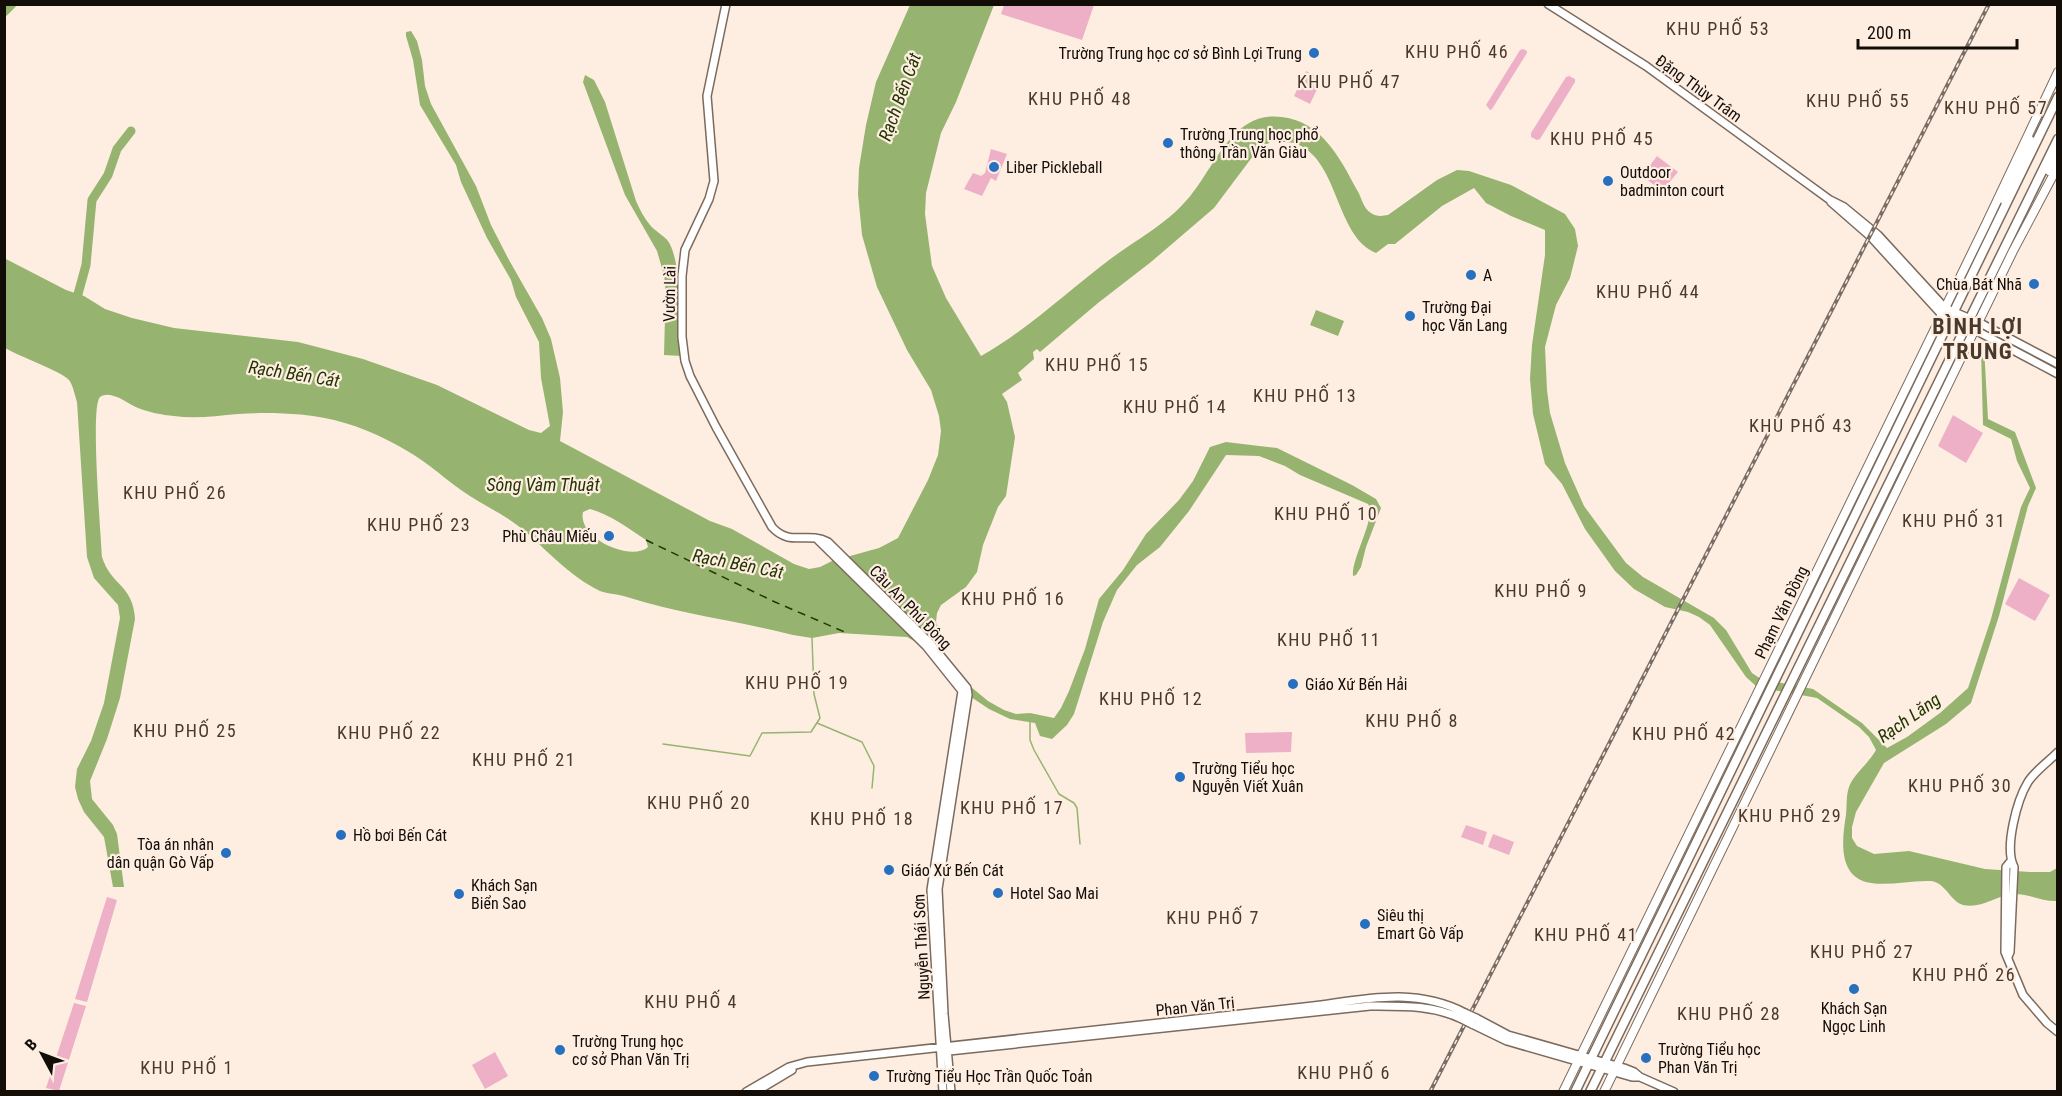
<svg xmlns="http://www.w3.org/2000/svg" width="2062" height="1096" font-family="'Roboto Condensed',sans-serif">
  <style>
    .green { fill: #edb0c7 }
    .water { fill: #96b46f; fill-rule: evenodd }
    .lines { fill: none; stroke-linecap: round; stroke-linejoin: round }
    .stream { stroke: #96b46f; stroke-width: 1.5 }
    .river { stroke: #96b46f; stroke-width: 9 }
    .ferry { stroke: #233501; stroke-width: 1.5; stroke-dasharray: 8 6; stroke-linecap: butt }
    .secondary-casing { stroke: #7c6b5d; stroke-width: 10 }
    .primary-casing { stroke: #7c6b5d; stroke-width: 10 }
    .trunk-casing { stroke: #7c6b5d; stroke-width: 11 }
    .secondary { stroke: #fff; stroke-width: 7 }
    .primary { stroke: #fff; stroke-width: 8 }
    .trunk { stroke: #fff; stroke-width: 8 }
    .rail-casing { stroke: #796e66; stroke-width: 4 }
    .rail { stroke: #feeee2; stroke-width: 1.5; stroke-dasharray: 4.5; stroke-linecap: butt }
    .secondary-bridge-casing { stroke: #7c6b5d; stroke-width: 10; stroke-linecap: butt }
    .secondary-bridge { stroke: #fff; stroke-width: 7 }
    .poi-dot { fill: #2770c0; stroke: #feeee2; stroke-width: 2 }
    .labels { text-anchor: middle; stroke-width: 4.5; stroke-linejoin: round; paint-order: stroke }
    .poi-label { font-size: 16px; fill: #130d08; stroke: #feeee2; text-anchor: start }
    .street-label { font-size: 16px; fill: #130d08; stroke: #feeee2 }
    .neighbourhood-label { font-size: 18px; letter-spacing: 1.5px; fill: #49392d; stroke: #feeee2 }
    .water-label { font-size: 18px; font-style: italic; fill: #233501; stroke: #feeee2 }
    .district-label { font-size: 22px; font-weight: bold; letter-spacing: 1.5px; fill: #49392d; stroke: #feeee2 }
  </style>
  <rect width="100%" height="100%" fill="#feeee2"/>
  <path class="green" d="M1004 5V4L1094 5 1082 40 1001 14Z
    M1523 49 1527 51V53L1492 109 1490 110 1486 105 1520 50Z
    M1306 71 1322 79 1310 104 1294 96Z
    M1569 76 1575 79V82L1540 139 1537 140 1531 137V133L1566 77Z
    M991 149 1007 154 996 181 991 178 982 196 964 189 973 173 981 176 985 173Z
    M1657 156 1678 172 1662 191 1642 176Z
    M1953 415 1983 433 1966 463 1938 446Z
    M2019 578 2050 595 2035 621 2005 604Z
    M1292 732 1291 752 1246 753 1245 733Z
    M1466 825 1487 832 1483 845 1461 837Z
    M1493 834 1514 842 1509 855 1488 847Z
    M107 897 117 900 87 1002 75 999Z
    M74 1003 86 1006 59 1091 46 1088Z
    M495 1052 508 1076 485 1089 472 1065Z"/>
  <path class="water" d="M910 5H994L956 102 941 133 926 193 925 214 932 266 946 298 981 356C1027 330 1067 292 1109 260 1137 239 1169 223 1191 195 1216 164 1234 110 1282 117 1322 122 1340 158 1357 190 1362 198 1363 208 1371 213 1377 217 1382 216 1388 215L1437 180 1457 170 1469 171 1511 185 1565 214 1575 229 1578 246 1570 278 1556 305 1545 347 1547 390 1550 413 1565 463 1584 506 1626 563 1643 577 1714 618 1726 630 1752 673 1761 679 1813 689 1862 723 1887 748 1907 737 1940 713 1968 688 1991 619 2021 507 2030 488 2017 461 2011 439 1983 425 1981 349 1984 347 1988 419 2015 432 2036 488 2028 506 1999 616 1971 703 1946 724 1884 763 1856 812 1852 827V838L1857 846 1874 854 1909 851 1985 869 2030 872H2050L2057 868V901C2042 902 2028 893 2012 894 1996 896 1981 909 1963 905 1950 901 1946 883 1931 881 1911 880 1890 886 1871 883 1837 878 1842 839 1846 815 1847 806 1846 795 1849 787 1853 775 1869 763 1876 750L1869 737 1859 727 1817 698 1757 687 1746 677 1710 625 1699 617 1688 612 1665 607 1634 589 1615 571 1585 529 1562 484 1545 464 1533 414 1530 379 1532 345 1545 255V230L1511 216 1486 203 1474 188 1442 206 1395 244H1388L1376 253C1336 237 1339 163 1299 145 1294 142 1287 142 1281 142L1276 137 1253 156 1214 208 1151 262 1098 303 1040 352 1037 349 1033 352 1034 359 1018 373 1022 380 1002 394 1007 402 1015 437 1006 496 998 507 983 545 977 572 966 587 941 605 937 613 936 622 940 632 943 658 953 672 988 701 1004 710 1016 714 1030 713 1054 718 1061 708 1069 691 1085 649 1099 599 1123 570 1146 534 1179 500 1193 481 1210 447 1226 442 1277 448 1352 485 1376 499 1381 508 1366 547 1361 567 1356 575 1353 576C1351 558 1377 517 1368 504L1300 475 1285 466 1259 456 1226 455 1189 511 1160 547 1137 565 1117 590 1103 622 1074 714 1067 725 1052 739 1040 736 1035 723 1010 719 989 709 959 689 923 646 907 637 839 633 812 638 793 635C738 621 681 614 627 597 618 594 608 594 600 591 569 576 546 549 521 528 507 517 493 510 478 501 455 488 436 469 414 455 390 440 363 427 334 420 304 413 269 412 238 414 216 416 195 419 174 416 162 415 148 412 138 408 128 404 111 389 100 397 90 406 101 537 102 557 111 586 133 584 135 619L120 698 107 739 90 781 92 799 113 825 117 834 124 887H113L104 837 84 812 78 799 75 787 77 769 91 741 104 703 120 618 118 605 94 578 87 557 77 402C75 396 73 385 69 380 63 372 18 356 5 348L4 258 66 290 84 296 105 309 132 318 174 328 298 342 363 359 437 385 529 430 541 433 550 426 541 378 539 342 516 297 511 280 487 238 461 182 456 165 420 105 413 60 406 36V32L411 31 417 41 422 60 425 86 431 104 476 186 491 225 509 260 542 318 551 339 560 378 563 412 560 441 710 521 732 529 794 564 809 569 820 567 832 561 879 548 898 538 928 480 938 455 941 431 939 416 931 390 907 350 877 287 862 235 858 194 859 168 866 125 876 82ZM590 509C611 515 628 528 646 540L648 547C632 562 577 539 583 512Z
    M585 75 594 80 605 102 636 201C640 210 644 218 650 225 655 231 663 235 668 241 682 261 681 330 682 356L664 355 665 317 667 304 664 275 657 251 625 195 583 82Z
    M1316 310 1344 321 1338 336 1310 325Z"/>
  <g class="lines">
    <path class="stream" d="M1030 722V740L1034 750 1059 794 1074 803 1077 808 1080 844
      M817 723 862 742 874 766 872 788
      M663 744 750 756 762 733 811 732 820 718 814 694 812 638"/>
    <path class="river" d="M4 12 12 4
      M75 305 86 265 92 200 108 175 117 149 131 131"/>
    <path class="ferry" d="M646 540 775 602 847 633"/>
    <g class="secondary-casing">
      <path id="secondary" d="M726 4 707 96 714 181 709 199 685 250 682 276V337L685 361 690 376 716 427 772 527C790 547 807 531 828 542L930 643 967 688 968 695 938 889 944 1014 951 1092
        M1548 4 1646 66 1830 200 1844 207 1878 235 1945 308 1980 323 2058 364
        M1831 202 1870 236 1942 315 1977 331 2058 374
        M818 540 926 646 962 691 931 890 943 1092
        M2011 861 2006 867 2005 952 2023 995 2047 1023 2058 1032
        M2008 957 2010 952 2014 867C2004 848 2017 800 2028 782 2035 771 2048 762 2058 752
        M1476 1018 1508 1035 1624 1068 1634 1072 1640 1077 1674 1092
        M1472 1024 1507 1041 1632 1077H1640
        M949 1051 1370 1006C1402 1006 1433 1005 1462 1019
        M746 1092 789 1067 807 1062 1313 1006C1366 999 1415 987 1465 1013
        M755 1092 792 1070"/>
    </g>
    <g class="primary-casing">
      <path id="primary" d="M2049 171 2058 154
        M2004 200 2030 140
        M1563 1092 1986 224 2058 72
        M1604 1092 2013 251 2058 166"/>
    </g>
    <g class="trunk-casing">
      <path id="trunk" d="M1575 1092 2058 97
        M1590 1092 2058 139"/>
    </g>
    <use href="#secondary" class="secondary"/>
    <use href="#primary" class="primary"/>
    <use href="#trunk" class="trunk"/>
    <g class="rail-casing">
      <path id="rail" d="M1430 1092 1989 4"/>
    </g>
    <use href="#rail" class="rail"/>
    <g class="secondary-bridge-casing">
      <path id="secondary-bridge" d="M1465 1013 1476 1018
        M1462 1019 1472 1024"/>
    </g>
    <use href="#secondary-bridge" class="secondary-bridge"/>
  </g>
  <g class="poi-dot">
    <circle cx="1314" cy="53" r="6"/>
    <circle cx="1168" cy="143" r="6"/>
    <circle cx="994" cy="167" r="6"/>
    <circle cx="1608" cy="181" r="6"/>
    <circle cx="1471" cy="275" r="6"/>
    <circle cx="2034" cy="284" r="6"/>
    <circle cx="1410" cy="316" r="6"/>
    <circle cx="609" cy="536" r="6"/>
    <circle cx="1293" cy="684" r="6"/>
    <circle cx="1180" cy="777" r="6"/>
    <circle cx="341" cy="835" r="6"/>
    <circle cx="226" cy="853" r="6"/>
    <circle cx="889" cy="870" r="6"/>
    <circle cx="998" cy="893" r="6"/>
    <circle cx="459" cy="894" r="6"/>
    <circle cx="1365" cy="924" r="6"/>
    <circle cx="1854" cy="989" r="6"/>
    <circle cx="560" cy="1050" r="6"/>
    <circle cx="1646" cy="1058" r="6"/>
    <circle cx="874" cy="1076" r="6"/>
  </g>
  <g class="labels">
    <g class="poi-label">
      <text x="1302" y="59" text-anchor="end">Trường Trung học cơ sở Bình Lợi Trung</text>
      <text x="1180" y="140">Trường Trung học phổ<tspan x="1180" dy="18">thông Trần Văn Giàu</tspan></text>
      <text x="1006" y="173">Liber Pickleball</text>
      <text x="1620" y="178">Outdoor<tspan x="1620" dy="18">badminton court</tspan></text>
      <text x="1483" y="281">A</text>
      <text x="2022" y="290" text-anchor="end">Chùa Bát Nhã</text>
      <text x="1422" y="313">Trường Đại<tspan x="1422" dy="18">học Văn Lang</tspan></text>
      <text x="597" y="542" text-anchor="end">Phù Châu Miếu</text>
      <text x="1305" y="690">Giáo Xứ Bến Hải</text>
      <text x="1192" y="774">Trường Tiểu học<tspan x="1192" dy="18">Nguyễn Viết Xuân</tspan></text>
      <text x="353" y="841">Hồ bơi Bến Cát</text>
      <text x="214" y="850" text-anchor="end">Tòa án nhân<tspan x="214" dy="18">dân quận Gò Vấp</tspan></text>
      <text x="901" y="876">Giáo Xứ Bến Cát</text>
      <text x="471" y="891">Khách Sạn<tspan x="471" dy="18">Biển Sao</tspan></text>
      <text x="1010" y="899">Hotel Sao Mai</text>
      <text x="1377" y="921">Siêu thị<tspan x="1377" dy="18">Emart Gò Vấp</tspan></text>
      <text x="1854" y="1014" text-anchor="middle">Khách Sạn<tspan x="1854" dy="18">Ngọc Linh</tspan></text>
      <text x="572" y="1047">Trường Trung học<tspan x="572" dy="18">cơ sở Phan Văn Trị</tspan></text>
      <text x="1658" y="1055">Trường Tiểu học<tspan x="1658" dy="18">Phan Văn Trị</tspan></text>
      <text x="886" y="1082">Trường Tiểu Học Trần Quốc Toản</text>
    </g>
    <g class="street-label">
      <text transform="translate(1699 88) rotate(36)" y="6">Đặng Thùy Trâm</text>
      <text transform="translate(669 294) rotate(-89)" y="6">Vườn Lài</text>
      <text transform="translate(911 607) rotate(46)" y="6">Cầu An Phú Đông</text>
      <text transform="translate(1781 612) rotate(-64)" y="6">Phạm Văn Đồng</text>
      <text transform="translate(921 947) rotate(-93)" y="6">Nguyễn Thái Sơn</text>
      <text transform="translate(1195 1006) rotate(-6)" y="6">Phan Văn Trị</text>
    </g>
    <g class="neighbourhood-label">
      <text x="1718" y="35">KHU PHỐ 53</text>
      <text x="1457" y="58">KHU PHỐ 46</text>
      <text x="1349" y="88">KHU PHỐ 47</text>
      <text x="1080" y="105">KHU PHỐ 48</text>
      <text x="1858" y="107">KHU PHỐ 55</text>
      <text x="1996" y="114">KHU PHỐ 57</text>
      <text x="1602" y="145">KHU PHỐ 45</text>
      <text x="1648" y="298">KHU PHỐ 44</text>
      <text x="1097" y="371">KHU PHỐ 15</text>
      <text x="1305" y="402">KHU PHỐ 13</text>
      <text x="1175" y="413">KHU PHỐ 14</text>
      <text x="1801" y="432">KHU PHỐ 43</text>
      <text x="175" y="499">KHU PHỐ 26</text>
      <text x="1326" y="520">KHU PHỐ 10</text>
      <text x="1954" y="527">KHU PHỐ 31</text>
      <text x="419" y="531">KHU PHỐ 23</text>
      <text x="1541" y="597">KHU PHỐ 9</text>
      <text x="1013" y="605">KHU PHỐ 16</text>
      <text x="1329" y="646">KHU PHỐ 11</text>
      <text x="797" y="689">KHU PHỐ 19</text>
      <text x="1151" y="705">KHU PHỐ 12</text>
      <text x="1412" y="727">KHU PHỐ 8</text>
      <text x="185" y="737">KHU PHỐ 25</text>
      <text x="389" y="739">KHU PHỐ 22</text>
      <text x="1684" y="740">KHU PHỐ 42</text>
      <text x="524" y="766">KHU PHỐ 21</text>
      <text x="1960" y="792">KHU PHỐ 30</text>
      <text x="699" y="809">KHU PHỐ 20</text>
      <text x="1012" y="814">KHU PHỐ 17</text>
      <text x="1790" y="822">KHU PHỐ 29</text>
      <text x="862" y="825">KHU PHỐ 18</text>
      <text x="1213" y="924">KHU PHỐ 7</text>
      <text x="1586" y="941">KHU PHỐ 41</text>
      <text x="1862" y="958">KHU PHỐ 27</text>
      <text x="1964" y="981">KHU PHỐ 26</text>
      <text x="691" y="1008">KHU PHỐ 4</text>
      <text x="1729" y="1020">KHU PHỐ 28</text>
      <text x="187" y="1074">KHU PHỐ 1</text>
      <text x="1344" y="1079">KHU PHỐ 6</text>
    </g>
    <g class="water-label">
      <text transform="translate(900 97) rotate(-70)" y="6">Rạch Bến Cát</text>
      <text transform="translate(294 374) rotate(9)" y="6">Rạch Bến Cát</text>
      <text x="543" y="491">Sông Vàm Thuật</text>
      <text transform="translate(738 564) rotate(11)" y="6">Rạch Bến Cát</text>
      <text transform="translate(1909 718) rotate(-35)" y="6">Rạch Lăng</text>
    </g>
    <g class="district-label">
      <text x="1978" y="334">BÌNH LỢI<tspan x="1978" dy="25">TRUNG</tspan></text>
    </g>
  </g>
  <rect width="2062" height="1096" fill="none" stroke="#130d08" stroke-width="12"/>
  <g transform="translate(42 1054) rotate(311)" stroke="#feeee2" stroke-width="4.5" paint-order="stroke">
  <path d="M0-4.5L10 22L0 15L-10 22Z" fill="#130d08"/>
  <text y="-9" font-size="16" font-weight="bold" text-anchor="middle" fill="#130d08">B</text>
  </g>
  <path d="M1858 39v9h159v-9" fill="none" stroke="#130d08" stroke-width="3"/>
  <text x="1867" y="39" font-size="18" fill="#130d08" stroke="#feeee2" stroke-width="4.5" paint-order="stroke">200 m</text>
</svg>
